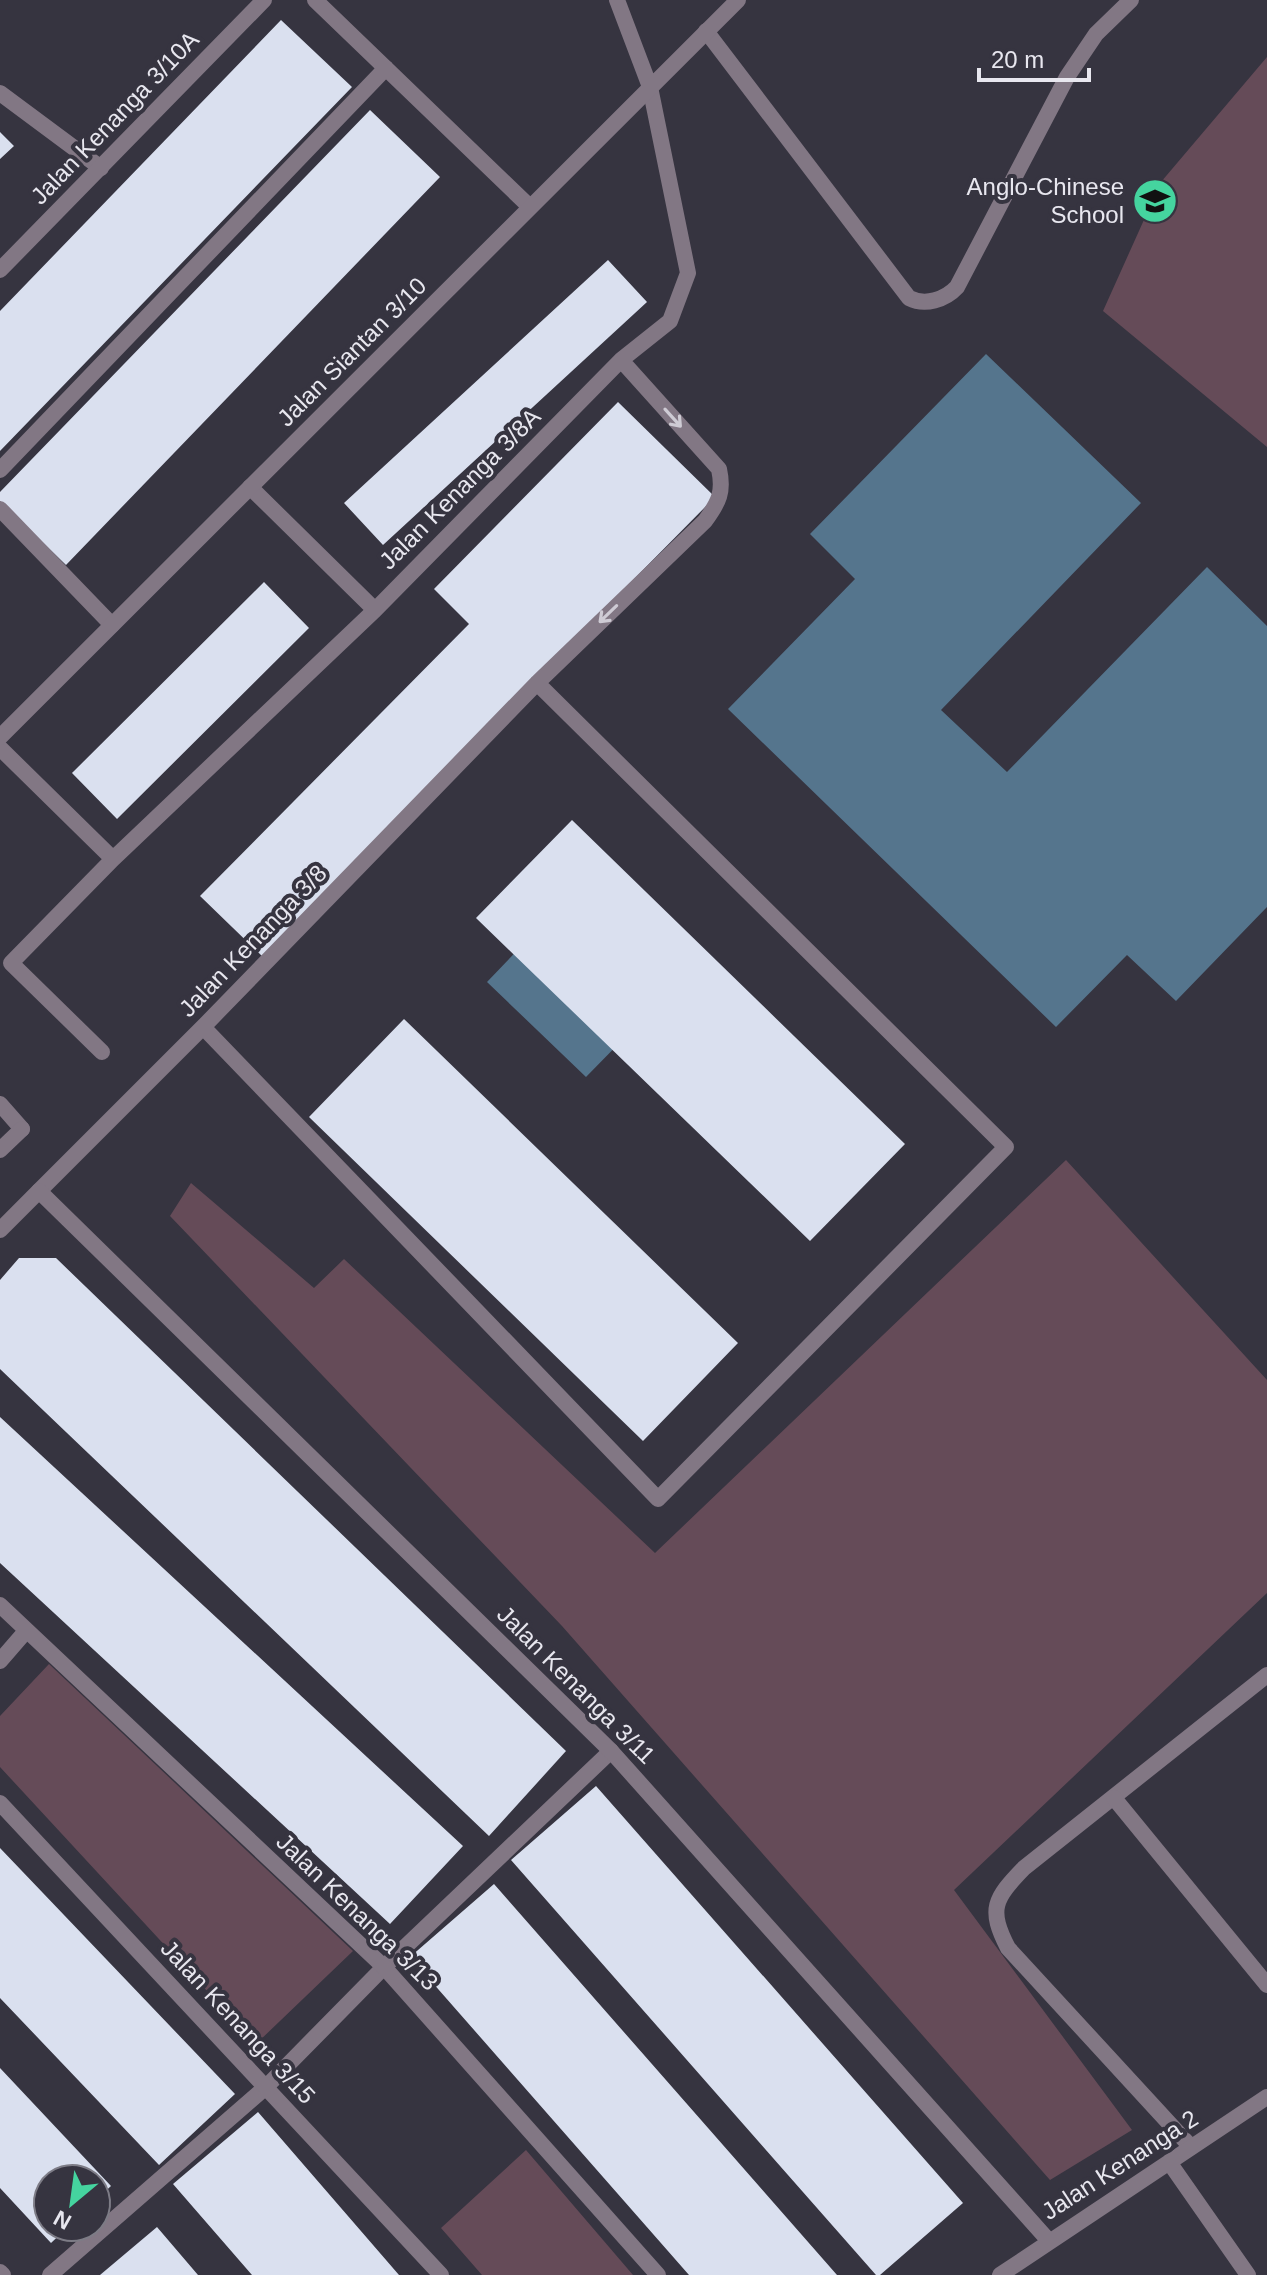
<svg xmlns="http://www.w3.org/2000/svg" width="1267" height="2275" font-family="Helvetica,sans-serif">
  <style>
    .green { fill: #654b58 }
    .water { fill: #55758d }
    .building { fill: #dae0ef }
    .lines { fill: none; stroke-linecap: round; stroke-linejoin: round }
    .service { stroke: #827784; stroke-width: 16 }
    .minor { stroke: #827784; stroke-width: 16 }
    .oneway { stroke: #cecbd4 }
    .labels { text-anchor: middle; stroke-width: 8; stroke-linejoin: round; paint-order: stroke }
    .street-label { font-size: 24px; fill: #e8e7ef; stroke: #363440 }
    .poi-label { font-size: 24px; fill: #e8e7ef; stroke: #363440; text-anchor: end }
  </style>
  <rect width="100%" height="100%" fill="#363440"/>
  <path class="green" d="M1267 57V447L1103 311 1161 182Z
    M1066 1160 1267 1380V1593L954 1890 1132 2130 1050 2180 562 1626 170 1216 191 1183 314 1288 344 1259 655 1553Z
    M49 1664 353 1951 256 2044 0 1767V1716Z
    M526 2150 633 2275H482L441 2228Z"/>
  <path class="water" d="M986 354 1141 503 941 710 1007 772 1207 567 1267 626V907L1176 1001 1127 955 1056 1027 728 709 855 579 810 534Z
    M533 934 632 1030 586 1077 487 982Z"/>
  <path class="building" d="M281 20 352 87 0 451V311Z
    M370 110 440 177 66 565 0 501V492Z
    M0 132 14 146 0 159Z
    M608 260 647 302 383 545 344 503Z
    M618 402 715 497 262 956 200 896 469 624 434 589Z
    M264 582 309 628 117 819 72 773Z
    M572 820 905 1144 810 1241 476 918Z
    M404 1019 738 1343 643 1441 309 1117Z
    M19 1258H56L566 1751 489 1836 0 1369V1280Z
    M0 1417 463 1846 390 1924 0 1563Z
    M596 1786 963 2203 880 2275H876L511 1860Z
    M0 1848 235 2094 159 2165 0 1998Z
    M494 1884 837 2275H689L410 1957Z
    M0 2068 111 2186 96 2200V2179H48V2227H68L51 2243 0 2188Z
    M258 2112 399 2275H252L173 2184Z
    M157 2227 198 2275H100Z"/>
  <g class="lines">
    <path class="service" d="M315 0 530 207
      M706 31 909 298C925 306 945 300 957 287L1067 77 1096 34 1131 0
      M0 93 101 168
      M0 470 386 68
      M250 487 375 610
      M0 509 112 625
      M0 748 113 859 11 963 102 1052
      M113 859 375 610 621 360 670 321 688 273 650 87
      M203 1027 658 1499 1006 1147 537 683
      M0 1104 22 1129
      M39 1191 203 1027 537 683 705 521C719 502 724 492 719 469L621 360
      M1191 2147 1008 1948C988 1909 994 1899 1024 1868L1267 1675
      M50 2275 266 2087 384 1967 611 1751"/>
    <path class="minor" d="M617 0 650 87
      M0 270 264 0
      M0 737 738 0
      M0 1150 22 1129
      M0 1230 39 1191 611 1751 1049 2241
      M0 1605 384 1967 658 2275
      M0 1661 26 1631
      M1114 1798 1267 1985
      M0 1803 441 2275
      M1169 2162 1248 2275
      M0 2272 3 2275
      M1000 2275 1267 2097"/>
  </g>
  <defs><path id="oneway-shaft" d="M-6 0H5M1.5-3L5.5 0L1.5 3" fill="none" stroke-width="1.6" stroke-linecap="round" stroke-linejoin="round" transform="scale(2)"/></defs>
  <g class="oneway">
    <use href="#oneway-shaft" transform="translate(673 418) rotate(48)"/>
    <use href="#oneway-shaft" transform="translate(608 614) rotate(136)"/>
  </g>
  <defs>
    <g id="school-disc" transform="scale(2.3)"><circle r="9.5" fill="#45d49f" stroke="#363440"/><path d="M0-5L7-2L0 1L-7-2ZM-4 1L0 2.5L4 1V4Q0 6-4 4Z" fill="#111"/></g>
  </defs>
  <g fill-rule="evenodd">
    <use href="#school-disc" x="1155" y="201"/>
  </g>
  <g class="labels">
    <g class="street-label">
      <text transform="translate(115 118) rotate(-46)" y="8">Jalan Kenanga 3/10A</text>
      <text transform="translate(352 352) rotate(-45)" y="8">Jalan Siantan 3/10</text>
      <text transform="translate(460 489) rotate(-45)" y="8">Jalan Kenanga 3/8A</text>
      <text transform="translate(253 941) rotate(-46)" y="8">Jalan Kenanga 3/8</text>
      <text transform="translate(576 1685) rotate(45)" y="8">Jalan Kenanga 3/11</text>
      <text transform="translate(357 1912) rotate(44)" y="8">Jalan Kenanga 3/13</text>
      <text transform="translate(238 2022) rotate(47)" y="8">Jalan Kenanga 3/15</text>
      <text transform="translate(1120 2165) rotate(-33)" y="8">Jalan Kenanga 2</text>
    </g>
    <g class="poi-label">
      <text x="1124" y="195">Anglo-Chinese<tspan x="1124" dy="28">School</tspan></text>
    </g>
  </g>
  <g transform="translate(72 2203) rotate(209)"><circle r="38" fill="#363440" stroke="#7d7c86" stroke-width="2"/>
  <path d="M0-6L14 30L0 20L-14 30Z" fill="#45d49f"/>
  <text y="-12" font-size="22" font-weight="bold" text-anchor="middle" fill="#e8e7ef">N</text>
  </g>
  <path d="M979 68v12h110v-12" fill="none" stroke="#e8e7ef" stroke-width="4"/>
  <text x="991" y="68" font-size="24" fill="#e8e7ef" stroke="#363440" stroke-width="6" paint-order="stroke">20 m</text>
</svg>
